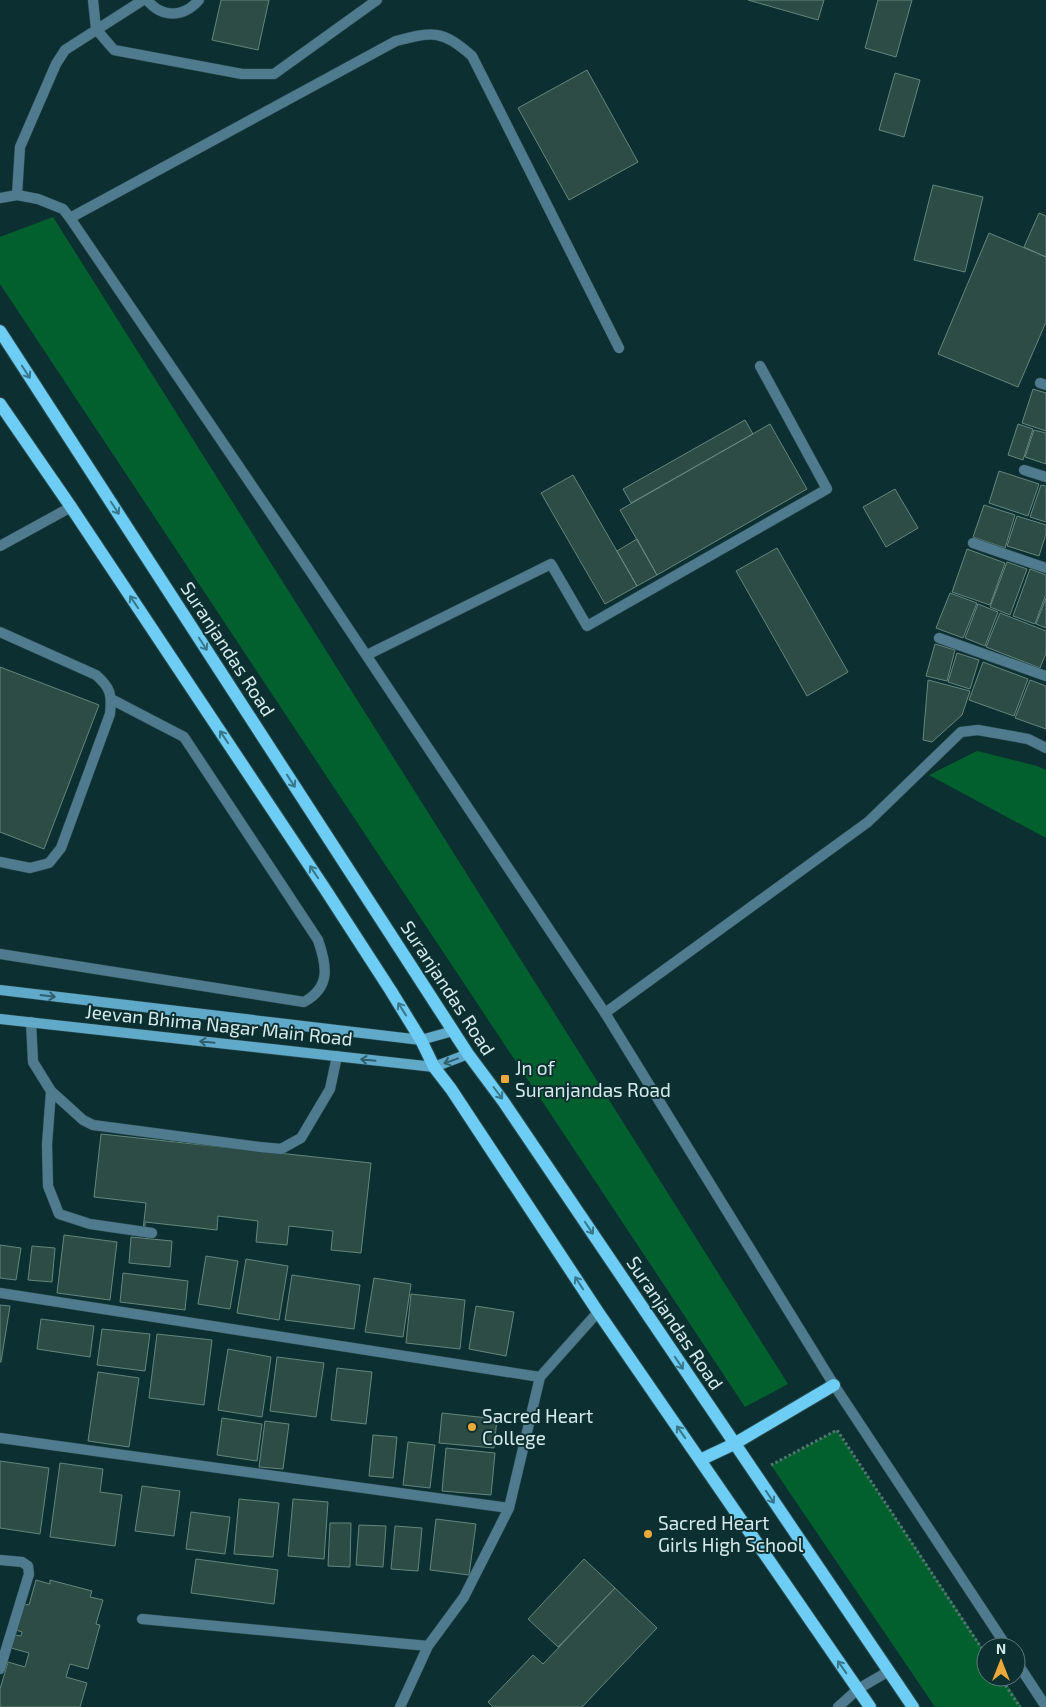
<svg xmlns="http://www.w3.org/2000/svg" width="1046" height="1707" font-family="'Exo 2',sans-serif">
  <style>
    .green { fill: #02602e }
    .building { fill: #2d4c45; stroke: #65867d }
    .lines { fill: none; stroke-linecap: round; stroke-linejoin: round }
    .service-casing { stroke: #2c4e50; stroke-width: 11 }
    .minor-casing { stroke: #2c4e50; stroke-width: 11 }
    .tertiary-casing { stroke: #2c4e50; stroke-width: 11 }
    .secondary-casing { stroke: #2c4e50; stroke-width: 11 }
    .primary-casing { stroke: #2c4e50; stroke-width: 14 }
    .path { stroke: #577576; stroke-width: 3; stroke-dasharray: 2.5 2.5; stroke-linecap: butt }
    .service { stroke: #507b8e; stroke-width: 10 }
    .minor { stroke: #507b8e; stroke-width: 10 }
    .tertiary { stroke: #507b8e; stroke-width: 10 }
    .secondary { stroke: #61a9c8; stroke-width: 10 }
    .primary { stroke: #6dcdf5; stroke-width: 12 }
    .oneway { stroke: #38778a }
    .oneway2 { stroke: #2e606e }
    .poi-dot { fill: #eba939; stroke: #0c3032; stroke-width: 2 }
    .labels { text-anchor: middle; stroke-width: 4; stroke-linejoin: round; paint-order: stroke }
    .street-label { font-size: 19px; fill: #d7eaeb; stroke: #0c3032 }
    .poi-label { font-size: 19px; fill: #d7eaeb; stroke: #0c3032; text-anchor: start }
  </style>
  <rect width="100%" height="100%" fill="#0c3032"/>
  <path class="green" d="M53 217 788 1384 745 1407 0 284V237Z
    M977 751 1037 766 1046 770V838L929 775Z
    M837 1430 986 1653V1677H1002L1022 1707H935L771 1465Z"/>
  <path class="building" d="M221 0H269L258 50 212 40Z
    M748 0H824L818 20Z
    M878 0H912L896 57 865 48Z
    M587 70 638 162 569 200 518 108Z
    M895 73 920 80 904 137 879 130Z
    M933 185 983 197 965 272 914 260Z
    M1039 213 1046 216V257L1024 247Z
    M989 233 1046 257V322L1018 387 938 354Z
    M1033 389 1046 393V431L1022 423Z
    M745 420 753 434 631 503 623 489Z
    M770 424 807 489 657 575 620 510Z
    M1018 424 1033 429 1023 460 1008 455Z
    M1034 430 1046 433V464L1025 457Z
    M999 471 1039 484 1028 516 989 503Z
    M573 475 637 586 605 604 541 493Z
    M1041 485 1046 486V522L1030 517Z
    M895 489 918 528 886 547 863 507Z
    M984 505 1015 515 1005 548 973 537Z
    M1017 516 1046 525V534L1039 556 1007 546Z
    M637 539 657 575 637 586 617 551Z
    M777 548 848 672 807 696 736 571Z
    M967 549 1005 563 990 605 952 592Z
    M1007 562 1027 569 1010 615 990 607Z
    M1030 569 1046 575V594L1035 624 1013 616Z
    M950 593 977 603 963 638 936 628Z
    M1046 598V628L1036 624Z
    M978 604 998 612 985 646 965 638Z
    M1000 613 1046 631V653L1040 668 986 647Z
    M935 644 955 650 947 681 926 676Z
    M957 653 979 660 970 689 948 682Z
    M983 662 1028 679 1014 716 969 700Z
    M0 667 99 705 44 849 0 832Z
    M928 680 970 691 962 715 932 742 923 740Z
    M1030 680 1046 686V729L1015 718Z
    M101 1134 371 1163 361 1253 331 1250 333 1231 289 1226 287 1245 256 1242 258 1221 218 1216 217 1230 145 1222V1230H143L146 1203 94 1197Z
    M64 1235 117 1242 110 1300 57 1293Z
    M131 1237 172 1241 170 1267 129 1263Z
    M0 1245 21 1248 16 1280 0 1278Z
    M32 1246 55 1248 52 1282 28 1280Z
    M206 1256 238 1261 230 1309 198 1304Z
    M246 1259 288 1266 279 1320 237 1313Z
    M123 1273 188 1281 185 1310 120 1302Z
    M292 1275 360 1285 354 1329 285 1320Z
    M374 1278 411 1284 403 1337 365 1332Z
    M411 1294 465 1300 460 1349 406 1343Z
    M0 1305 10 1306 1 1362H0Z
    M476 1306 514 1312 506 1356 469 1349Z
    M41 1319 94 1326 90 1357 37 1349Z
    M102 1329 150 1334 145 1371 97 1365Z
    M157 1334 212 1340 204 1405 149 1398Z
    M228 1349 271 1357 262 1417 218 1410Z
    M277 1357 324 1363 316 1417 270 1411Z
    M337 1368 372 1372 366 1424 331 1420Z
    M98 1372 139 1378 129 1447 88 1441Z
    M442 1413 497 1419 494 1448 439 1443Z
    M222 1418 262 1424 257 1461 217 1455Z
    M265 1421 289 1424 283 1469 259 1467Z
    M373 1435 397 1437 393 1478 369 1476Z
    M408 1442 435 1445 430 1488 403 1485Z
    M446 1448 495 1453 491 1495 442 1491Z
    M0 1461 49 1468 40 1534 0 1528Z
    M60 1463 103 1469 100 1492 122 1495 115 1546 50 1537Z
    M142 1486 180 1491 174 1536 135 1531Z
    M239 1499 279 1503 273 1557 234 1554Z
    M293 1499 328 1502 324 1559 288 1556Z
    M191 1512 230 1517 225 1554 186 1549Z
    M436 1519 476 1524 469 1575 430 1570Z
    M330 1523H351L350 1567 328 1566Z
    M359 1525 386 1526 383 1567 356 1565Z
    M395 1526 422 1528 418 1571 391 1569Z
    M196 1559 278 1570 274 1604 191 1593Z
    M584 1559 615 1588 558 1647 528 1619Z
    M36 1580 50 1584V1580L92 1591 90 1597 103 1600 96 1624 100 1625 88 1669 70 1664 66 1677 87 1683 80 1707H0V1689L8 1662 25 1667 29 1653 11 1648 15 1635 21 1636 22 1632 16 1630 24 1604 29 1605Z
    M615 1588 657 1628 582 1707H493L488 1702 533 1655 543 1664Z"/>
  <g class="lines">
    <g class="service-casing">
      <path id="service" d="M93 0 96 29 114 50 242 74H274L377 0
        M147 0C162 18 183 18 199 0
        M17 195 20 147 56 64 65 50 143 0
        M70 218 396 41C434 31 442 30 472 56L619 348
        M0 546 71 507
        M0 632 96 675C111 688 112 695 110 714L61 848 49 863 30 868 0 862
        M367 655 551 564 587 626 827 489 760 366
        M0 954 304 1002C331 987 327 966 318 940L184 737 111 699"/>
    </g>
    <g class="minor-casing">
      <path id="minor" d="M1040 383 1046 385
        M1024 470 1046 477
        M973 543 1046 568
        M939 638 1046 676
        M605 1013 868 822 961 732 978 730 1028 739 1046 748
        M31 1022 33 1062 51 1091 83 1120 93 1125 260 1147 281 1149 301 1138 330 1089 337 1056
        M51 1091 47 1145 48 1186 59 1214 90 1224 152 1233
        M0 1293 540 1377
        M0 1438 509 1508
        M0 1560 22 1562 28 1566 29 1574 0 1669
        M142 1619 428 1646
        M400 1707 428 1646 464 1597 509 1508 540 1377 598 1312
        M838 1707 858 1689 889 1671"/>
    </g>
    <g class="tertiary-casing">
      <path id="tertiary" d="M0 198 17 195 38 199 63 209 70 218 312 574 605 1013 834 1385 1007 1647
        M1016 1661 1046 1707"/>
    </g>
    <g class="secondary-casing">
      <path id="secondary" d="M0 990 421 1040 453 1031
        M0 1019 434 1067 468 1054"/>
    </g>
    <g class="primary-casing">
      <path id="primary" d="M0 331 468 1054 503 1101 913 1707
        M0 404 71 507 325 889 391 991 421 1040 434 1067 451 1089 598 1312 870 1707
        M700 1460 734 1444 834 1385"/>
    </g>
    <path class="path" d="M771 1465 837 1430 986 1655
      M1000 1677 1020 1707"/>
    <use href="#service" class="service"/>
    <use href="#minor" class="minor"/>
    <use href="#tertiary" class="tertiary"/>
    <use href="#secondary" class="secondary"/>
    <use href="#primary" class="primary"/>
  </g>
  <defs><path id="oneway-shaft" d="M-6 0H5M1.5-3L5.5 0L1.5 3" fill="none" stroke-width="1.6" stroke-linecap="round" stroke-linejoin="round" transform="scale(1.25)"/></defs>
  <g class="oneway">
    <use href="#oneway-shaft" transform="translate(26 372) rotate(57)"/>
    <use href="#oneway-shaft" transform="translate(115 508) rotate(57)"/>
    <use href="#oneway-shaft" transform="translate(134 602) rotate(-124)"/>
    <use href="#oneway-shaft" transform="translate(203 644) rotate(57)"/>
    <use href="#oneway-shaft" transform="translate(224 737) rotate(-124)"/>
    <use href="#oneway-shaft" transform="translate(291 781) rotate(57)"/>
    <use href="#oneway-shaft" transform="translate(314 872) rotate(-124)"/>
    <use href="#oneway-shaft" transform="translate(402 1009) rotate(-122)"/>
    <use href="#oneway-shaft" transform="translate(498 1093) rotate(53)"/>
    <use href="#oneway-shaft" transform="translate(589 1228) rotate(56)"/>
    <use href="#oneway-shaft" transform="translate(579 1283) rotate(-123)"/>
    <use href="#oneway-shaft" transform="translate(679 1363) rotate(56)"/>
    <use href="#oneway-shaft" transform="translate(681 1432) rotate(-125)"/>
    <use href="#oneway-shaft" transform="translate(770 1497) rotate(56)"/>
    <use href="#oneway-shaft" transform="translate(842 1667) rotate(-125)"/>
  </g>
  <g class="oneway2">
    <use href="#oneway-shaft" transform="translate(48 996) rotate(7)"/>
    <use href="#oneway-shaft" transform="translate(207 1042) rotate(-174)"/>
    <use href="#oneway-shaft" transform="translate(368 1060) rotate(-174)"/>
    <use href="#oneway-shaft" transform="translate(451 1061) rotate(160)"/>
  </g>
  <g class="poi-dot">
    <rect x="500" y="1074" width="10" height="10" rx="2.5"/>
    <circle cx="472" cy="1427" r="5"/>
    <circle cx="648" cy="1534" r="5"/>
  </g>
  <g class="labels">
    <g class="street-label">
      <text transform="translate(228 649) rotate(57)" y="7">Suranjandas Road</text>
      <text transform="translate(448 988) rotate(57)" y="7">Suranjandas Road</text>
      <text transform="translate(219 1025) rotate(6)" y="7">Jeevan Bhima Nagar Main Road</text>
      <text transform="translate(675 1323) rotate(56)" y="7">Suranjandas Road</text>
    </g>
    <g class="poi-label">
      <text x="515" y="1075">Jn of<tspan x="515" dy="22">Suranjandas Road</tspan></text>
      <text x="482" y="1423">Sacred Heart<tspan x="482" dy="22">College</tspan></text>
      <text x="658" y="1530">Sacred Heart<tspan x="658" dy="22">Girls High School</tspan></text>
    </g>
  </g>
  <g transform="translate(1001 1662)"><circle r="24" fill="#0c3032" stroke="#5d7a7c"/>
  <path d="M0-4L9 19L0 12L-9 19Z" fill="#eba939"/>
  <text y="-8" font-size="14" font-weight="bold" text-anchor="middle" fill="#d7eaeb">N</text>
  </g>
</svg>
